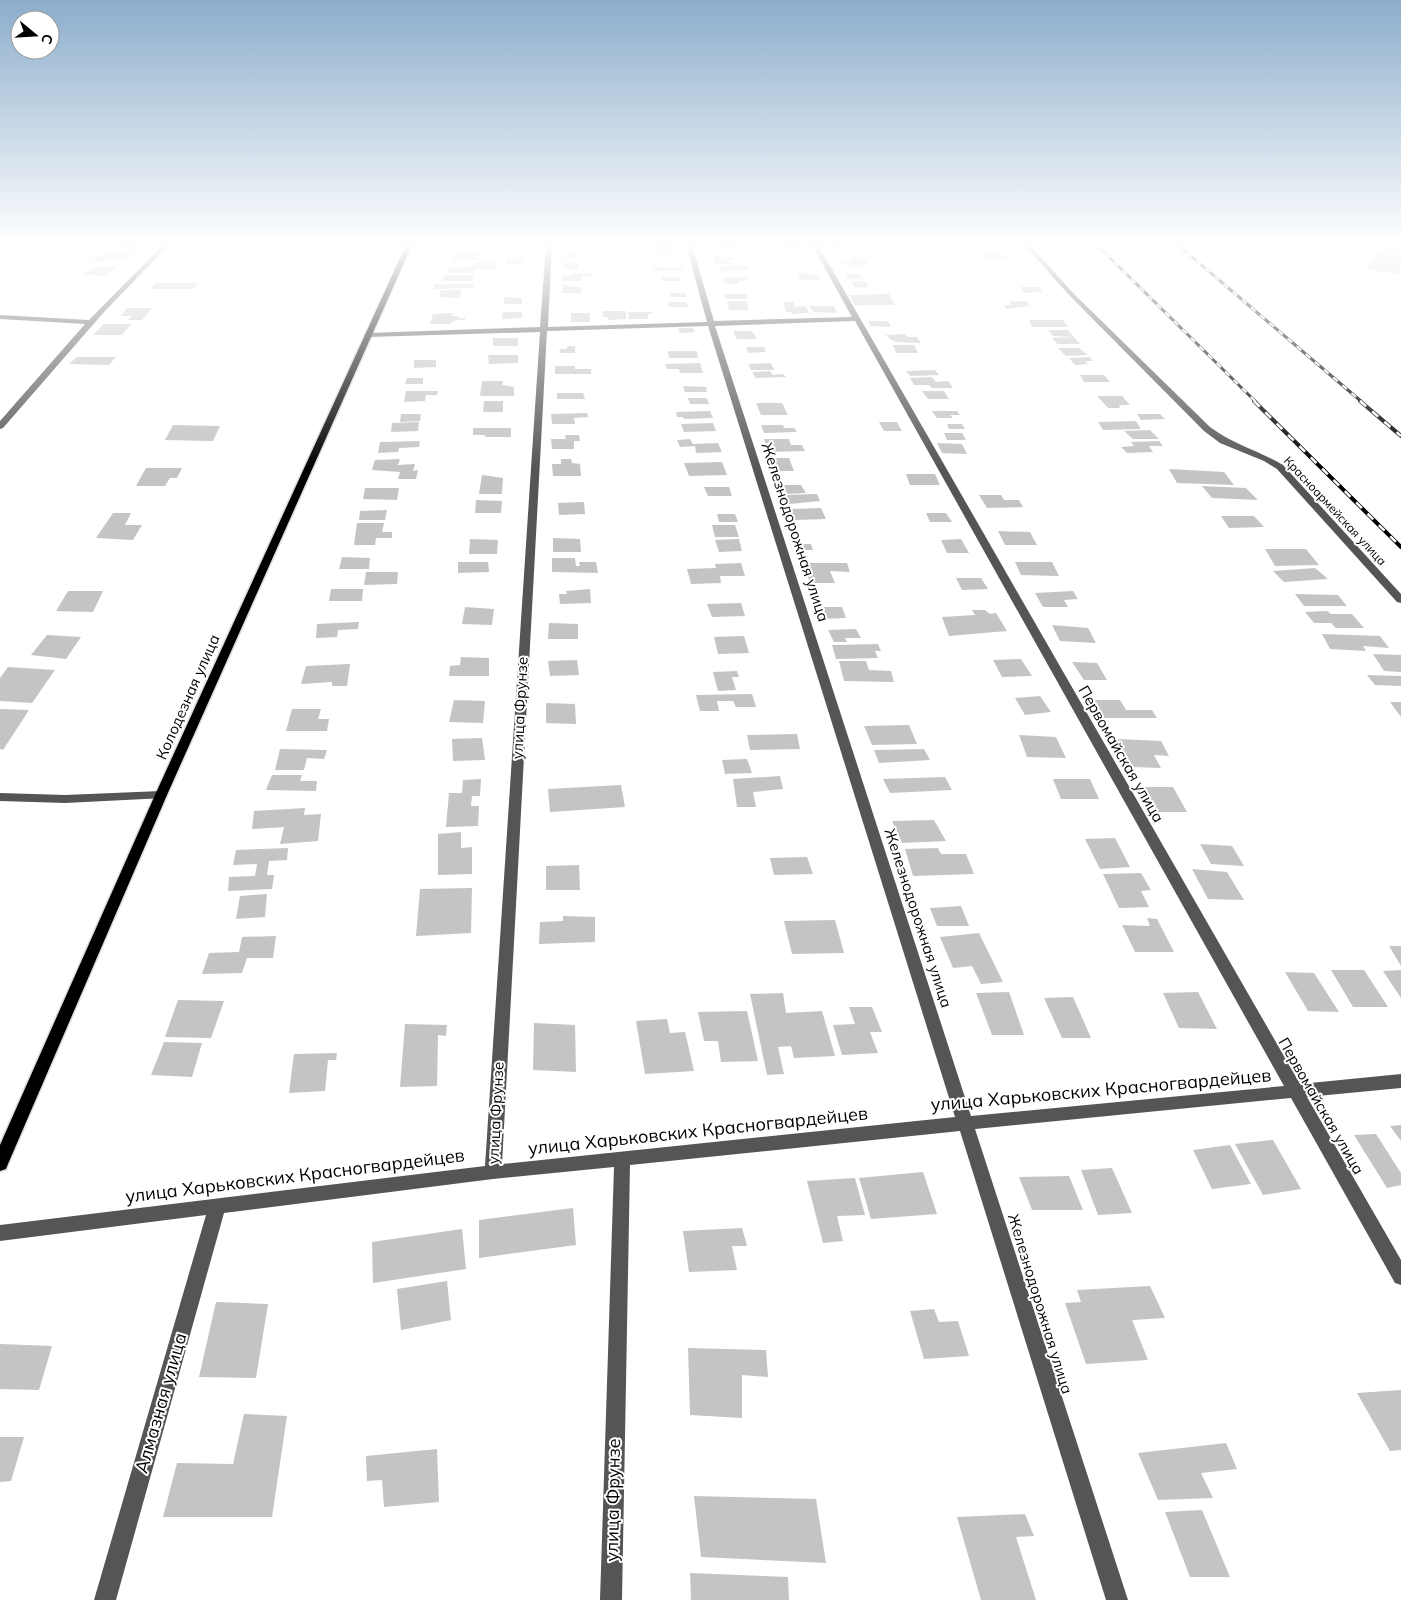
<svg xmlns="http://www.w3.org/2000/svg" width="1401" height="1600" font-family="Mulish,sans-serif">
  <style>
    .building { fill: #c4c4c4 }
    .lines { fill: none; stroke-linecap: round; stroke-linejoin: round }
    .major-casing { stroke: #dbdbdb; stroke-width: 3 }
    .minor { fill: #555; fill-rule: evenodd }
    .major { fill: #000; fill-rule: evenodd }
    .rail-far1-casing { stroke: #000; stroke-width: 3 }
    .rail-casing { stroke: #000; stroke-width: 4 }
    .rail-far1 { stroke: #fff; stroke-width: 2; stroke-dasharray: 6; stroke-linecap: butt }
    .rail { stroke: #fff; stroke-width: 2.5; stroke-dasharray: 8; stroke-linecap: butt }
    .labels { text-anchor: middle; stroke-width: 4; stroke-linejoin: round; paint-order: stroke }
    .far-street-label { font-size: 12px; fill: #000; stroke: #fff }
    .street-label { font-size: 15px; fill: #000; stroke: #fff }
    .near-street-label { font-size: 18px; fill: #000; stroke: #fff }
  </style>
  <rect width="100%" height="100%" fill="#fff"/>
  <path class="building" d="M119 245H141L135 249 115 248Z
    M653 245 672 246 674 252H654Z
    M716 245H734L737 251 717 248Z
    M780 245 804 246 806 250H788L787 248H781Z
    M844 245 846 250H831L829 246Z
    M1380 246 1401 249V265L1397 274 1367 269Z
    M106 251 135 253 127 258 115 257 107 262 90 261Z
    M471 251H482V253H478L476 260H452L453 253H470Z
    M980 252H1000L1007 258 986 259Z
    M565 253H579V258H564Z
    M524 257V264H506V258Z
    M713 257H738L739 260H729L731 264H715Z
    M850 257H863L868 265H842L840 261H853Z
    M473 263H496L495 269H475L474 273H447L449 268 473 266Z
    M565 263H578L579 269H565Z
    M97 266 116 267 105 276 84 274Z
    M718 266H747L748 270 720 271Z
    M653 267 684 268V270L653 271Z
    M572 273 592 274 593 277 582 276 581 281H563V276L572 275Z
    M797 273 817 274 821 280H801Z
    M846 274H859L862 279H848Z
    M444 275H474L472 281H442Z
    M662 277H680V281H662Z
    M746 277 748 281H738L739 284H725L722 278Z
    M851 281H865L869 287 855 288Z
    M155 283H197L194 289H151Z
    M435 284H474L473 288 434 289Z
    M563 285 581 287V293H562Z
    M1020 287H1039L1043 292 1024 293Z
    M441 290H461L460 298 439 297Z
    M669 293H685L686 297H670Z
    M724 294H746L748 299H725Z
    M889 294 895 305H855L849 295Z
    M504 297 522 298V304H504Z
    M727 301H746L749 310H729Z
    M1026 301 1030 306 1007 309 1003 305H1011L1009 302Z
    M668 302H686L689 307H669Z
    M783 302H793L795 307 806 306 809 313 792 314 791 312H786Z
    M810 306H834L837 313 813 312Z
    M127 308H152L142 320H128L131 316H121Z
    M603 311H626V319L608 320V317H603Z
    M503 312H522V318L502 319Z
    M628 312H652V314H648V319H629Z
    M453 313 452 316H459L458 318H465V320H456L450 324H430L433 314Z
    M571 313H590V322H571Z
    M1029 320H1063L1068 327H1032Z
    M868 321H888L891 327 870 326Z
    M104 324H131L122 335H93Z
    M678 328H693L695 332 680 333Z
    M1048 330H1068L1074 337 1053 336Z
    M733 331H752L757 339H737Z
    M905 334 907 337H917L921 343 897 342 891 340 886 335Z
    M1074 337 1080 344H1057L1052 338Z
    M493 338H518V346H493Z
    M893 345H914L918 353H896Z
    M567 346H575V353H559L560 349H567Z
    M746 347H764L766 352 748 353Z
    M1058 348H1079L1088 355 1066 356Z
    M668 351H697L698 358H669Z
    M488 355H518V363L489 364Z
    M77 357H116L109 365 69 364Z
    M1089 357 1093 361H1085L1088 364 1075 365 1069 358Z
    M414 360H436V367L414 368Z
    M700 363 703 373H680L679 369H667L665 364Z
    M771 363 774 370H751L748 364Z
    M555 366H575V369H591V374H555Z
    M935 370 939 375 910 376 906 371Z
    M770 371 773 375 783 374 786 377 756 378 752 372Z
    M1080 375H1104L1110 382H1084Z
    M932 377 936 382 948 381 953 388H932L929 385H914L910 378Z
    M407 378H423V384H405Z
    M482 381H503L502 385 514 387V396H480Z
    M683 386 706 387 707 392H685Z
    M406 391H438L437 395H426L425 401 404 402Z
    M922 391H944L949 399H928Z
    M557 393H583L585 399H557Z
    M1097 396H1122L1130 405H1119L1120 408H1108Z
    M688 398H707L709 404H690Z
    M484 401H503V412H483Z
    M756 403H782L788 415H761Z
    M710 411 713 418 684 419 683 417H677L676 412Z
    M932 411H957L960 415H950L953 418H937Z
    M587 413 588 417 574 418 575 424H552L551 414Z
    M401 414H421L420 421 400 422Z
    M1137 414H1160L1165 419 1141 420Z
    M1136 421 1141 429 1103 430 1098 422Z
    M419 422 418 431 391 432 392 423Z
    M879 422H897L902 431H884Z
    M713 423 716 431 684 432 681 424Z
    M947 424H962L965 429H949Z
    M173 425 220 426 213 441 165 440Z
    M761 425H783L784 428H794L797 432 764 433Z
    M473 428H511V437H485V435H473Z
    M1150 430 1159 439H1133L1124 431Z
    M944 433H962L966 440H947Z
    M565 435H579L580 441H574V449H552L551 439H566Z
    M690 439 693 444 718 443 722 452 696 453 695 446 680 447 677 440Z
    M764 439H789L791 445H802L805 451 768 452Z
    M420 441 419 447 399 448 398 452 378 453 380 442Z
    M1159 441 1163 446H1149L1153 452 1127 453 1121 447 1134 446 1131 442Z
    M937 443 962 444 967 454 942 453Z
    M771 458H789L794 471H776Z
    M400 459 398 465 415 464 413 471 418 470 416 479H398L400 472 372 470 375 460Z
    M561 459H571L572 463 580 464 581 476H553L552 464H561Z
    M722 462 727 475 689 476 684 463Z
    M146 468H182L177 478H170L165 486H136Z
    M1169 469 1224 472 1234 485 1177 483Z
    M906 474H935L940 485H910Z
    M482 475 503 478 502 494H479Z
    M783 485H801L806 493 787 494Z
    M1202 486 1246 488 1258 500 1212 498Z
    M704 487H729L732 496H708Z
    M365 488H399L397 500 363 499Z
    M817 494 820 501 789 504 785 495Z
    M979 495H1001L1004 500H1019L1023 507 987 508Z
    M476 500 502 501 501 513H475Z
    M584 502 585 514 559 515 558 503Z
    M821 508 826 519 795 520 790 509Z
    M387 510 385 520H359L360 511Z
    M113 513H131L125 525H142L133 540 96 538Z
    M926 513H946L952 522H930Z
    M717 514H735L738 522H719Z
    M1221 516H1254L1264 527 1229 528Z
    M357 523H384L382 532H392V538H376L375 545H354Z
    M712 525H735L739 537H715Z
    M998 531 1030 532 1037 545H1005Z
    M553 538 580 539 581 552H553Z
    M470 539 498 540 497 554H469Z
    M739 539 742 551 719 552 715 540Z
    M961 539 969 553H947L941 540Z
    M797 544H811L813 550H798Z
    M1265 549H1306L1319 565 1275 566Z
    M342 557 370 558 369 569H339Z
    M552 558H575L576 566H580L579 562H596L598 573 552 572Z
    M458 562H488L489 572 458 573Z
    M1015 562H1052L1059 576 1021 575Z
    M741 563 745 576H720L721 583 691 584 687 569 716 568 715 564Z
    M803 563H847L850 572 830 571 835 583H810Z
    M1315 568 1328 579 1284 582 1273 571Z
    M366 572H398L397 584 364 585Z
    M956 578H981L988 589 962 590Z
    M331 589H363L362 601H329Z
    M590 589 591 603 560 604 559 594H567L566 591Z
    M68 591H103L93 612 56 611Z
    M1073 591 1078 599 1064 600 1068 607H1043L1035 593Z
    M1295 594 1338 595 1347 606H1304Z
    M741 603 745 616 712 617 707 604Z
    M465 607 494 609 492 625 462 624Z
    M816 607H842L846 618 820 619Z
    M972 610H985L990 614 996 613 1007 631 949 636 942 617 975 615Z
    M1327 611 1331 614H1352L1364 628H1336L1331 623H1314L1305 612Z
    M359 622 358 629 338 630 337 637 316 638 317 624Z
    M549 623 578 624V639H548Z
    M1052 625 1088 628 1096 643 1060 641Z
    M856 629 861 638H845L847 642H834L828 630Z
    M1322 634 1380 636 1389 648 1363 646 1366 651 1330 649Z
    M47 635 81 637 66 659 31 655Z
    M744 636 749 653 718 654 714 637Z
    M878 644 881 651H875L878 658 836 659 832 645Z
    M1373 654 1401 655V672L1384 671Z
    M461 657 489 658V676H449L450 666 460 665Z
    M1021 659 1032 676 1002 677 993 660Z
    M577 660 579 675 550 676 548 661Z
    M839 661H866L869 670 891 671 894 682 844 681Z
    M1072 662 1097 663 1107 680H1084Z
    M350 664 347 686H332V682L301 684 306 666Z
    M8 667 55 670 32 703 0 701V678Z
    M737 671 739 677H732L736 690 718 691 713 672Z
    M1367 675 1401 676V686L1375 685Z
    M752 694 756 707H736L733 701H717L719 711H700L696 695Z
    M1040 696 1051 712 1025 715 1015 698Z
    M454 700 485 701 483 723 449 722Z
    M1094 700H1120L1126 710H1152L1157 718H1103Z
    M1390 702H1401V717Z
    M546 703 575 704 576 724 546 723Z
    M0 709 29 710 3 750 0 749Z
    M292 709H321L318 719H329L327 731H286Z
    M909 725 917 744 872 745 864 726Z
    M797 734 800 749 750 750 747 735Z
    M1019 735 1056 737 1066 758 1027 757Z
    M482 738 485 760 453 761 452 739Z
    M1117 739 1161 741 1169 756 1154 755 1161 768 1133 767Z
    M280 749 327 750 324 759 307 758 304 770H275Z
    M924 749 930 760 879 763 874 750Z
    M747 759 752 773 725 774 722 760Z
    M272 775H302L300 781H317L316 791 266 790Z
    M780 776 783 789 753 792 756 807H737L733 779Z
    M945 777 952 790 890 793 883 779Z
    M481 779 480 796H472L471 806H479L478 826 446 827 449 793H462L463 780Z
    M1053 779H1090L1099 799H1061Z
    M621 785 625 807 550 812 548 789Z
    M1145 787H1173L1187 812H1157Z
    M305 808 304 815 321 814 318 841 280 844 284 827 252 829 254 811Z
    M934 820 946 841 902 843 892 821Z
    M461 832V848L472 847V874L438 875V834Z
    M1115 838 1130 867 1100 869 1085 839Z
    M1200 844 1232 846 1244 866 1211 864Z
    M288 848 287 860 269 861 267 875H274L272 889 228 891 229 877 255 876 257 864 233 865 236 850Z
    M938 848 941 854H966L974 874 913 876 905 849Z
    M807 857 813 874 774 875 770 858Z
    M579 865 580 890H546V866Z
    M1192 869 1227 872 1244 900 1208 899Z
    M1141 873 1151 890 1141 891 1149 907 1119 908 1103 874Z
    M472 888 471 933 416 936 420 889Z
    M267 894 265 917 236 919 240 896Z
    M961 906 969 926H937L930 908Z
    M563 916 595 917V942L539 944 540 922 563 921Z
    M1147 918 1157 919 1174 952H1135L1122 925 1150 926Z
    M835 920 844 953 792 954 784 921Z
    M979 933 1003 982 981 984 972 966 953 968 940 937Z
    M276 936 273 958H247L242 973 202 974 209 953 239 952 242 937Z
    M1389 946H1401V966Z
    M1331 970H1364L1388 1007H1353Z
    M1401 970V998L1383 971Z
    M1285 972 1314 973 1339 1012 1308 1011Z
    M1009 992 1024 1035H992L976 993Z
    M1198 992 1217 1029 1179 1028 1163 993Z
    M783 993 786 1013 822 1011 835 1056 794 1058 791 1046 778 1047 784 1074 767 1075 750 994Z
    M1073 997 1091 1038H1062L1044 998Z
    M178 1000 224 1001 211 1038 165 1037Z
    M849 1007H872L882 1032H870L878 1053 842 1055 833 1025 855 1024Z
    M747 1011 758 1061 721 1062 718 1041H704L698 1012Z
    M667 1019 670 1033 685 1032 694 1071 645 1074 636 1021Z
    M534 1023 575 1025 576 1072 533 1070Z
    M405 1024 447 1025 446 1036 438 1035 437 1086 400 1087Z
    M164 1042 202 1043 192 1077 151 1075Z
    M337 1053 336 1060H328L325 1091 289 1093 294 1054Z
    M1401 1125V1141L1390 1126Z
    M1376 1134 1401 1173V1185L1387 1188 1354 1135Z
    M1273 1140 1301 1189 1263 1195 1235 1144Z
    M1230 1145 1251 1184 1212 1189 1193 1150Z
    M1112 1168 1132 1213 1098 1215 1081 1170Z
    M923 1172 937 1214 871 1219 859 1178Z
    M1069 1176 1083 1210H1032L1019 1177Z
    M855 1178 865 1215 837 1216 843 1241 823 1243 807 1181Z
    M573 1208 576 1245 479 1258V1220Z
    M742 1228 747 1246H732L737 1270 689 1272 683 1231Z
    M462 1229 466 1269 373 1283 372 1242Z
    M447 1281 451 1320 401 1330 397 1289Z
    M1150 1286 1165 1318 1132 1320 1148 1360 1086 1364 1065 1303 1081 1302 1077 1290Z
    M216 1302 268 1304 256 1378 199 1377Z
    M934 1309 939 1322 958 1321 969 1356 924 1359 910 1311Z
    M0 1344 52 1346 39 1390 0 1389Z
    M688 1348 766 1350 768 1377 742 1375V1418L690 1415Z
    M1401 1390V1450L1390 1451 1357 1393Z
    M244 1414 287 1416 272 1517H163L177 1463 233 1464Z
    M0 1437H24L11 1481 0 1482Z
    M1226 1443 1237 1469 1201 1473 1213 1498 1158 1500 1138 1453Z
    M437 1449 439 1502 384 1507 382 1480 367 1481 366 1456Z
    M694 1496 816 1499 826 1563 701 1557Z
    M1202 1510 1230 1577H1190L1165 1512Z
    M1025 1514 1034 1536 1016 1537 1036 1600H981L957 1517Z
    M690 1573 788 1577 789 1600H691Z"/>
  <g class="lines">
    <g class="major-casing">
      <path id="major" d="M406 245H412L167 795 8 1164 6 1169 0 1171V1145L155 795Z"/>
    </g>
    <path class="minor" d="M163 245H169L104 312 3 428 0 429V421L85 324 0 319V315L89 320Z
      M546 245H552L548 327 707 322 686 245H692L714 321 852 317 812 245H818L1300 1084 1401 1074V1088L1307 1097 1401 1260V1285L1395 1283 1291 1098 975 1129 1128 1600H1106L960 1131 630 1165 622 1600H600L614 1167 493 1179 224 1213 116 1600H94L206 1215 0 1241V1225L485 1166 540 332 368 337 364 335 368 333 540 327ZM855 321 1284 1086 971 1116 715 326ZM708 326 955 1117 502 1164 547 331Z
      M1024 245H1030L1074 294 1210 427C1234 445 1258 450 1283 465L1401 594V603L1397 602 1277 469 1264 461 1220 443 1204 431 1070 296Z
      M161 791 165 792 167 795 165 798 65 803 0 801V793L65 795Z"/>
    <use href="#major" class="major"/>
    <g class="rail-far1-casing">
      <path id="rail-far1" d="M1097 245 1256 402
        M1178 245 1362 402"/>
    </g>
    <g class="rail-casing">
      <path id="rail" d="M1254 401 1401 547
        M1360 401 1401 436"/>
    </g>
    <use href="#rail-far1" class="rail-far1"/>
    <use href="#rail" class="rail"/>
  </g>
  <linearGradient id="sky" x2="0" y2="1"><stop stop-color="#8cadcc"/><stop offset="0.52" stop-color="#fff"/><stop offset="1" stop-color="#fff" stop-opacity="0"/></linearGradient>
  <rect width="1401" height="469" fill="url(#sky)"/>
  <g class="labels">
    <g class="far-street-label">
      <text transform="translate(1335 511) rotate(47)" y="4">Красноармейская улица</text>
    </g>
    <g class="street-label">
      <text transform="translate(795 532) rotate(72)" y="5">Железнодорожная улица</text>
      <text transform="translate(188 697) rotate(-66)" y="5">Колодезная улица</text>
      <text transform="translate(520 708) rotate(-87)" y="5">улица Фрунзе</text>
      <text transform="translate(1121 754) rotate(60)" y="5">Первомайская улица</text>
      <text transform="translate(918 918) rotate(72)" y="5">Железнодорожная улица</text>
      <text transform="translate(1321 1106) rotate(60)" y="5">Первомайская улица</text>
      <text transform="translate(496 1113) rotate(-87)" y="5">улица Фрунзе</text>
      <text transform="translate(1040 1304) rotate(73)" y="5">Железнодорожная улица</text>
    </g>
    <g class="near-street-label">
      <text transform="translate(1101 1090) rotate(-5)" y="6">улица Харьковских Красногвардейцев</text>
      <text transform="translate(698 1131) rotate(-6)" y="6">улица Харьковских Красногвардейцев</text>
      <text transform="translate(295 1176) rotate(-7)" y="6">улица Харьковских Красногвардейцев</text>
      <text transform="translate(161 1403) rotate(-74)" y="6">Алмазная улица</text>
      <text transform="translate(613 1500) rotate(-89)" y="6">улица Фрунзе</text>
    </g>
  </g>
  <g transform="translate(35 35) rotate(108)"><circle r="24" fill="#ffffff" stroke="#999999"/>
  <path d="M0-4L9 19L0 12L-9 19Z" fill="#000000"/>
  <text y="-8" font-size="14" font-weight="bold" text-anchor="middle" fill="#000000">С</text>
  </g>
</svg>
